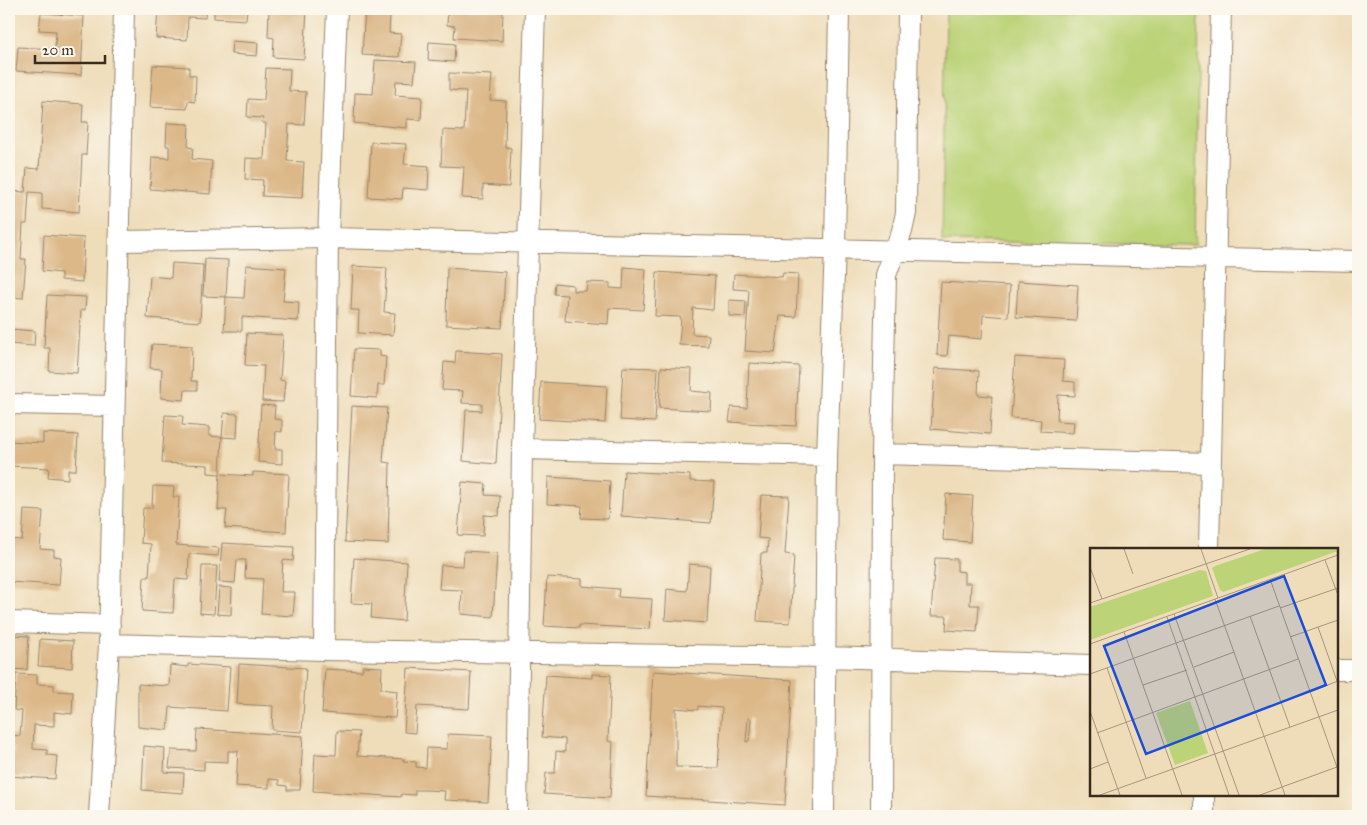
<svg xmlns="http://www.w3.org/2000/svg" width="1367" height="825" font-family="'IM FELL Great Primer',serif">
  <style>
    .green { fill: #bcd378; stroke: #7c7e4b }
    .building { fill: #dcb888; fill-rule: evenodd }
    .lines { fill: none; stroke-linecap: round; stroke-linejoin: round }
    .minor-casing { stroke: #95846c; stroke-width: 22 }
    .minor { stroke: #fff; stroke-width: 20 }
    .inset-road { fill: none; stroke: #a7957c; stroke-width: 1 }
    .view { fill: #1d4ed8; fill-opacity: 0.15; stroke: #1d4ed8; stroke-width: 2.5 }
    .inset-edge { fill: none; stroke: #3b2a1e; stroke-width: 2.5 }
  </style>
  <rect width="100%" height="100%" fill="#fbf7ec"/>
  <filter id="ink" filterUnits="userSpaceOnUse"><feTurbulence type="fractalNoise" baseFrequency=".02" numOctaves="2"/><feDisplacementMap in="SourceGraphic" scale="10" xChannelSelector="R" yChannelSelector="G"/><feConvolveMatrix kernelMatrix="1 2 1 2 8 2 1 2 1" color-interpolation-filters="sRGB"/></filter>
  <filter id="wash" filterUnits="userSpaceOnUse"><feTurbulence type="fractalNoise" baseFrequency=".0096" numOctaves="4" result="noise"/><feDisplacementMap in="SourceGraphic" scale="20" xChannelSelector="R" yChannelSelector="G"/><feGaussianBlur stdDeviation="1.12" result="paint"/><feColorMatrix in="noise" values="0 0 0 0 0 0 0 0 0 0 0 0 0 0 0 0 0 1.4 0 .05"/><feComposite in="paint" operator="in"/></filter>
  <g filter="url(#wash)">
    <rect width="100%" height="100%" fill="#efddba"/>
    <path class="green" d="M946 9H1199L1195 245 942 241Z"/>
    <g id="blocks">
      <path class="building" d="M158 9H206L205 18 188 17 187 40 156 38Z
        M214 9H247L246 20 214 18Z
        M269 9H307L304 59 273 57 274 38 268 37Z
        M365 9H385V14L390 15 389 33 401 34 399 57 362 55Z
        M448 9H503L502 41 454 38 455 26 447 25Z
        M41 13 84 16 81 75 16 71 18 47 55 49 56 31 39 30Z
        M232 41 258 43 257 56 231 54Z
        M429 42 455 44 454 62 428 60Z
        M375 60 416 62 414 82 396 81 395 95 422 97 421 120 407 119V128L354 123 355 93 373 94Z
        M153 65 189 67V75L196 76 195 102 188 101 187 109 150 107Z
        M266 68 290 69 289 91 306 92 304 125 289 124 287 161 304 162 302 198 262 196 263 180 245 179 246 158 264 159 266 123H262L263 118 247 117 248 99 264 100Z
        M449 73 492 75 490 100 506 101 505 147 511 148 509 187 483 185V199L462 198 464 167 441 166 443 130 464 131 466 91 449 90Z
        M43 101 83 104 82 122H88L86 155H82L79 212 42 209V193L29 192 27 224H23L21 259H26L23 298 9 297V191L25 192 27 168 39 169Z
        M167 123 189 124 188 147 193 148 192 159 212 161 210 194 150 189 152 157 169 158V146H166Z
        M371 142 406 144 404 164 429 166 428 190 403 188 402 199 368 197Z
        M44 235 84 238 82 282 61 280V273L42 271Z
        M205 259 228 260 226 297 203 296Z
        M172 263 203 265 200 322 147 318 150 276 171 278Z
        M246 265 286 268 283 301 299 302 298 321 242 317V331H224L226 297 244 298Z
        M353 266 387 268 384 312 395 313 393 335 358 333 359 310H351Z
        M624 267 646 269 643 310 609 308 608 324 565 321 567 295 554 294 555 283 573 285V291H586L587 282 610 283V288L623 289Z
        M447 268 505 272 502 328 446 325Z
        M657 272 715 276 713 310 693 308 692 334 709 335 708 346 679 345 681 317 655 316Z
        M783 273 798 274 796 317 780 316 775 353 745 351 749 290 733 289 734 274 782 277Z
        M1018 281 1078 285 1076 321 1016 317Z
        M941 282 1010 286 1008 317 983 315 982 339 949 336 947 356 937 355Z
        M47 295 86 297 85 310H81L77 373 49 371 50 348H44Z
        M729 300 746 301 745 317 729 316Z
        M9 329 35 331 34 346 9 344Z
        M247 333 283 335 280 380 285 381 283 402 262 401 264 366 245 365Z
        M152 344 192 346 191 381H197V390H185L184 400 161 398 162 369 150 368Z
        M354 349 380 350V356L386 357 384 385H378L377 398 351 396Z
        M456 351 502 354 496 464 463 461 466 410 482 411V404L462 403 463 391 442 390 444 362 455 363Z
        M1015 357 1064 360 1063 381 1075 382V396L1058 395 1057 421 1074 422 1073 433 1040 431 1041 420 1011 418Z
        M749 363 799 366 796 426 729 422 731 407 747 408Z
        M623 367 658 368 655 422 620 420Z
        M661 367 692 369 691 391 712 393 711 411 659 408Z
        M935 368 979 371 978 395 992 396 990 434 931 429Z
        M541 382 607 386 605 423 539 419Z
        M261 405 275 406 274 419 282 420V432L276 431 275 449H282V464L258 462Z
        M352 406 387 408 383 462 390 463 388 544 345 542Z
        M224 413 238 414 237 438 222 437Z
        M165 415 183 416 182 425 209 427V436L222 437 220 474 208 473V465L162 463Z
        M43 433 78 435 76 470H68V479L48 477 49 468 9 466V441L43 443Z
        M624 471 690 475V481L714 482 711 523 621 516Z
        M253 472 289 474 286 532 225 528 227 510H218L220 474 253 476Z
        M548 477 610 481 608 519 581 518 582 506 547 504Z
        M462 482 486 484 485 495 500 496 499 516 484 515 483 536 458 535Z
        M153 486 174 487 173 497H179L176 545 219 548 218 556 189 554 188 580 175 579 173 613 142 611 144 577H149L151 544 141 543 143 508H152Z
        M946 494 973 496 970 542 943 540Z
        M761 495 789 496 785 554 794 555 790 623 757 621 761 553H767L768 539 758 538Z
        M24 510 43 511 40 549 54 550V556L61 557 59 585 9 582V539L22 540Z
        M222 543 294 547 293 561 283 560 281 592H295L293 616 261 614 263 579 245 578 246 560H237L235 583 219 582Z
        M464 551 497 553 493 617 461 614 462 590 439 589 441 565 463 566Z
        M354 558 407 562 404 621 371 618 372 604 351 603Z
        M935 558 957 559V571L964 572V583H971L970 605H979L977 632 946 630 947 616H931Z
        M689 564 710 566 707 623 665 620 667 589 687 591Z
        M202 566H217L214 614 200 613Z
        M547 577 582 579V586L619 589 618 597 652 599 650 629 579 625V628L544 626Z
        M219 587 232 588 231 615 217 614Z
        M9 635 29 636 27 670 9 669Z
        M40 639 73 641 72 668 38 666Z
        M188 664 230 667 227 711 170 707 168 730 138 727V684L169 686 170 665 188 667Z
        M239 664 306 668 302 732 272 730 273 706 237 704Z
        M363 666 382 667 381 689 397 691 395 718 322 713 325 669 362 671Z
        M408 668 471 672 469 709 417 706 415 733 404 732Z
        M653 671 792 680 785 805 646 796ZM698 706 722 708 718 768 676 767V708L698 710ZM748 718 751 719 749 741 746 742Z
        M16 674 37 675V684L54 685V691L73 692 72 714 54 712V726L34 725 33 749 47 750V755L57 756 55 779 9 776V753L13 754 14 748H11V735L20 736 22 711 14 710Z
        M592 674 611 675 608 741 613 742 610 798 544 794 546 773H555L556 751 565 752V739L542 737 546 675 592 678Z
        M197 729 303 736 300 790H287V786L279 785V780L269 779V788L236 786 238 751H228V762L204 761V770L169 768 171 750 196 751Z
        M337 731 359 732 357 756 404 759 403 761 416 762V767L426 768 427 748 447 749 448 734 492 736 488 802 444 800 445 791 425 790H415V795L401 794V797L313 791 315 754 336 755Z
        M144 746 165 748 164 772 184 773 183 793 142 790Z"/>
    </g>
  </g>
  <g filter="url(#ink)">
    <use href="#blocks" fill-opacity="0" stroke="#95846c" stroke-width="1"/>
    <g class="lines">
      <g class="minor-casing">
        <path id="minor" d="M119 241 328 238 1358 261
          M9 404 114 406
          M522 449 827 456
          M882 454 1211 463
          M1209 549 1221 9
          M9 622 110 625
          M109 644 324 650 826 657 1091 665
          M324 650 328 238 337 9
          M1336 670H1358
          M99 816 109 644 124 9
          M517 816 522 449 535 9
          M824 816 827 456 835 248 839 9
          M881 816 882 454 886 275 902 231 906 213 908 9
          M1204 816V794"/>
      </g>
      <use href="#minor" class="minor"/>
    </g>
  </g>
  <g transform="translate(1090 548)">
    <rect width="248" height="248" fill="#efddba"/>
    <path d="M175 1H247L248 3 133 44 130 42 122 20 125 18ZM110 22 116 23 123 48 0 92V59ZM100 153 118 205 85 217 66 165Z" fill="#bcd378"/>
    <path class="inset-road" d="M34 1 43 26M111 1 128 50M235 12 248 47M0 19 12 51M180 31 248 222M125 51 195 247M0 55 160 1M190 60 248 40M84 66 149 247M160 68 200 179M77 69 139 247M228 79 247 133M34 84 92 247M200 89 248 72M0 96 248 7M104 119 144 104M17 120 56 230M0 126 189 58M53 137 97 122M220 144 248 133M0 163 30 247M7 185 208 111M0 221 18 214M10 247 248 162M170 247 247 219"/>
    <path class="view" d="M194 28 236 137 56 206 14 98Z"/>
    <rect width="248" height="248" class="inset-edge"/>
  </g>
  <rect width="1367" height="825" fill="none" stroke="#fbf7ec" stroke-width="30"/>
  <path d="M35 55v8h70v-8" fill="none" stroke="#3b2a1e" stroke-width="2.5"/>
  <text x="42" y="55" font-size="15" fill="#3b2a1e" stroke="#fbf7ec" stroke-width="4" paint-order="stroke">20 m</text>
</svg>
